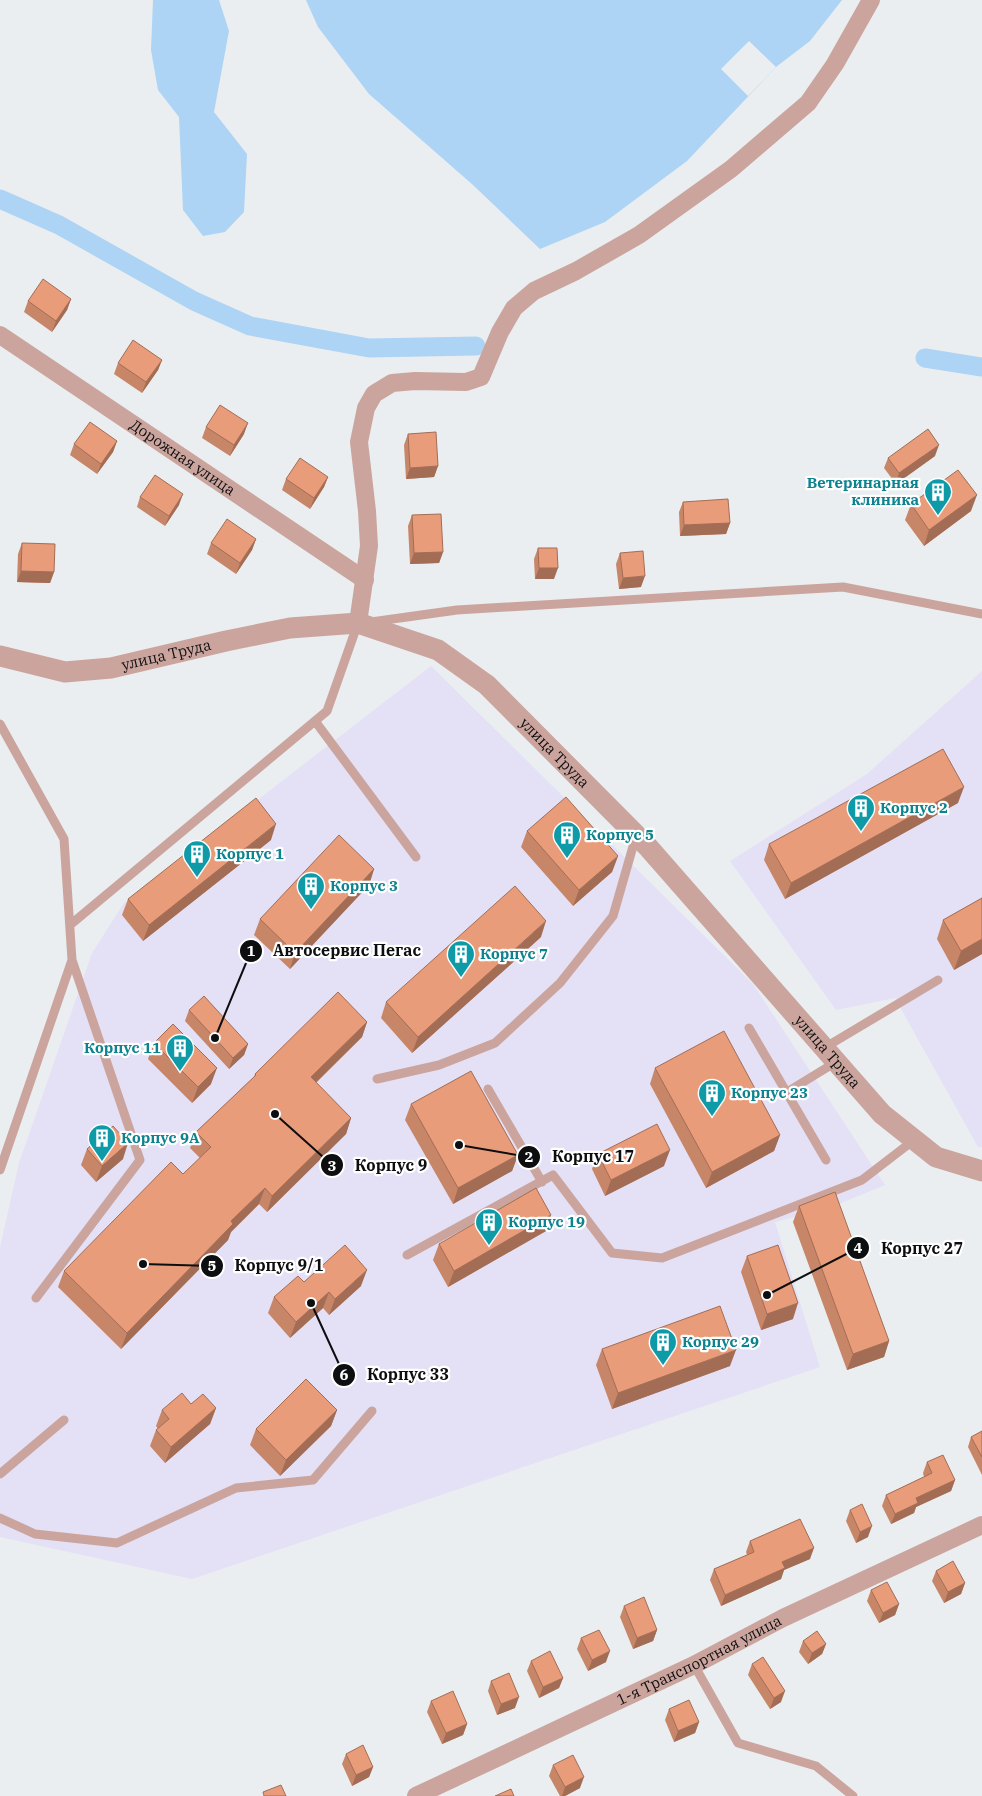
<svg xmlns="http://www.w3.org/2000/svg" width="982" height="1796" font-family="'IBM Plex Serif',serif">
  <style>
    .industrial { fill: #e4e0f6 }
    .water { fill: #add3f5 }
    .pier { fill: #eaeef1 }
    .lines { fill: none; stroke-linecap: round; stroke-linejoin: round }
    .canal { stroke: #add3f5; stroke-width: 19 }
    .service { stroke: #cba59d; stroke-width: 9 }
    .minor { stroke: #cba59d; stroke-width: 18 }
    .tertiary { stroke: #cba59d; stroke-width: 21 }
    .wall { fill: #c88669 }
    .shaded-wall { fill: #a36d55 }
    .building { fill: #e99c7a; stroke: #a36d55 }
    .labels { text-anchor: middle; stroke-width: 4.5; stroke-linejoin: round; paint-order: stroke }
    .street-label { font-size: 15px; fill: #0d0e10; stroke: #fff }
    .culture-label { font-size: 15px; font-weight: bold; fill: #0d838f; stroke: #fff; text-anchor: start }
    .leader { fill: none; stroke: #0d0e10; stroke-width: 2 }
    .callout-dot { fill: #0d0e10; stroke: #fff; stroke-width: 2 }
    .mark-label { font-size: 15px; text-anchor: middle; font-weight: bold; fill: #fff }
    .callout-label { font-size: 16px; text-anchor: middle; font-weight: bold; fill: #0d0e10; stroke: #fff; stroke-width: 4.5; stroke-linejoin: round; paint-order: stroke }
  </style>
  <rect width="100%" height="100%" fill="#eaeef1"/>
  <path class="industrial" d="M431 666 753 984 885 1185 829 1208 775 1222 820 1367 192 1579 0 1537V1247L19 1163 92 953 124 903Z
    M982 671V1147H978L895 998 836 1010 730 861 867 774Z"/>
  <path class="water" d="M153 0H219L229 31 214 112 247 154 244 212 225 232 203 236 183 210 179 117 158 90 151 50Z
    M306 0H842L810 41 776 67 687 161 605 222 540 249 473 185 369 94 318 27Z"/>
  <path class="pier" d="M749 41 776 67 748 96 721 69Z"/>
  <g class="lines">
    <path class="canal" d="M0 199 59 225 194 301 250 326 369 348 476 346
      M925 358 982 367"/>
    <path class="service" d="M371 622 457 610 843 587 982 614
      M315 721 416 857
      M0 724 64 839 72 960 140 1160 36 1298
      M70 925 327 711 358 623
      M749 1028 826 1160
      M824 1048 938 980
      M377 1079 439 1065 495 1043 560 983 613 916 636 836
      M488 1089 542 1182
      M787 1092 836 1062
      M0 1170 72 960
      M407 1255 553 1175 612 1253 662 1258 862 1180 914 1140
      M0 1474 64 1420
      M0 1518 35 1534 117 1543 236 1488 313 1480 372 1411
      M694 1665 738 1743 816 1766 853 1796"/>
    <g class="minor">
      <path id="s1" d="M0 335 365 580"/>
      <path d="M358 623 369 546 367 511 359 442 366 408 374 394 392 383 415 381 466 382 481 377 500 332 514 308 534 291 576 271 639 235 731 169 808 103 835 64 871 0"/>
      <path id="s2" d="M416 1796 694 1665 783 1618 982 1525"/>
    </g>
    <path class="tertiary" id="s3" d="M0 656 65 672 111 668 226 641 290 628 358 623 438 650 487 685 648 847 882 1114 936 1157 982 1171"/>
  </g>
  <path class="wall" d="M71 299 67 310 52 332 24 312 28 301Z
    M162 360 158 370 142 393 114 374 118 363Z
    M206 427 244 434 230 456 202 438Z
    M408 434 438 466 434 477 406 479 404 445Z
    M117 441 113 452 97 474 70 455 74 444Z
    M935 456 896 484 884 468 888 458Z
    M328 477 324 487 310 509 282 490 286 479Z
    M140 497 179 505 165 526 137 507Z
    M683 502 730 523 726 534 680 536 679 512Z
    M911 504 971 511 924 546 905 520Z
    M412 515 443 552 439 563 410 564 408 526Z
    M256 539 252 550 236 574 207 554 211 543Z
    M22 543 54 572 50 583 17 582 18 554Z
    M538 548 554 579H535L534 559Z
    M620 553 641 587 619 589 616 564Z
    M958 803 785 899 764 860 769 844Z
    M527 831 618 856 612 872 573 906 521 847Z
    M271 840 143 941 122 915 128 899Z
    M374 869 369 885 290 969 254 935 260 919Z
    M982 898V954L954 970 937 939 943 920Z
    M541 937 412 1053 381 1018 386 1002Z
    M189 1010 248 1044 244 1055 229 1069 185 1021Z
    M367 1022 362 1037 316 1083 351 1118 346 1134 267 1212 259 1204 231 1232 228 1240 121 1349 58 1287 64 1271 183 1174 200 1158 190 1148 196 1132 254 1077 255 1074Z
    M154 1043 211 1084 192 1103 148 1059Z
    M655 1068 780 1135 774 1151 706 1188 650 1084Z
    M411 1104 518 1155 512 1171 453 1204 405 1120Z
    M87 1149 123 1159 96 1182 81 1165Z
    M598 1154 664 1166 605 1196 592 1169Z
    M799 1206 889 1341 884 1357 847 1370 793 1222Z
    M551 1215 546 1231 448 1287 433 1260 439 1244Z
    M747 1256 793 1319 761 1330 741 1272Z
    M361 1286 329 1315 323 1308 290 1338 268 1313 274 1297Z
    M602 1349 730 1366 612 1409 596 1365Z
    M191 1404 216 1408 210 1424 165 1463 150 1446 156 1430 158 1429 156 1426 162 1410Z
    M337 1410 331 1426 280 1476 250 1445 256 1429Z
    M982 1431V1475L968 1447 971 1437Z
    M927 1462 955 1480 951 1491 916 1507 914 1513 891 1524 882 1506 886 1495 924 1477 923 1473Z
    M850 1510 868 1537 856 1543 846 1521Z
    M750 1541 810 1559 784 1570 781 1579 721 1606 710 1580 714 1569 747 1555 746 1552Z
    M936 1571 965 1583 961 1594 944 1603 932 1581Z
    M871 1590 899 1604 895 1615 879 1623 867 1601Z
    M624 1606 657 1630 653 1641 633 1649 620 1617Z
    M581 1638 606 1662 588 1671 577 1649Z
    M803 1641 826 1644 822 1654 808 1664 799 1652Z
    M531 1661 563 1678 559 1688 539 1698 527 1671Z
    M752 1664 781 1702 770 1709 748 1675Z
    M491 1681 515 1708 497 1715 488 1691Z
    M431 1701 467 1724 463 1735 442 1744 427 1712Z
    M669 1709 699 1722 695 1733 674 1742 665 1720Z
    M346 1754 373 1767 369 1777 352 1786 342 1764Z
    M553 1765 580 1788 565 1796H560L549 1776Z"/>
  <path class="shaded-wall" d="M71 299 67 310 52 332 56 321Z
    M162 360 158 370 142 393 146 382Z
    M248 423 244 434 230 456 234 445Z
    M117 441 113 452 97 474 101 464Z
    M939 445 935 456 896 484 899 473Z
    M438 466 434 477 406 479 410 468Z
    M328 477 324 487 310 509 314 498Z
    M183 494 179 505 165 526 169 516Z
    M977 495 971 511 924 546 929 530Z
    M730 523 726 534 680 536 684 525Z
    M256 539 252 550 236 574 240 563Z
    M443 552 439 563 410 564 414 553Z
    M539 568H558L554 579H535Z
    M21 571 54 572 50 583 17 582Z
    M645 576 641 587 619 589 623 578Z
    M964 787 958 803 785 899 791 883Z
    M276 824 271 840 143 941 149 925Z
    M618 856 612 872 573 906 579 890Z
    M374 869 369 885 290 969 295 953Z
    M546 921 541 937 412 1053 418 1037Z
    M982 939V954L954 970 961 951Z
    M367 1022 362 1037 305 1093 311 1077Z
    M248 1044 244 1055 229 1069 233 1058Z
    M217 1068 211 1084 192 1103 198 1087Z
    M351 1118 346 1134 267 1212 272 1196Z
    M780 1135 774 1151 706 1188 712 1172Z
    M128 1143 123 1159 96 1182 102 1166Z
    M670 1150 664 1166 605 1196 611 1180Z
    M518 1155 512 1171 453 1204 458 1188Z
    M265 1188 259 1204 231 1232 228 1240 121 1349 127 1333 231 1221Z
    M551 1215 546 1231 448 1287 454 1271Z
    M367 1270 361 1286 329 1315 335 1299Z
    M329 1292 323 1308 290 1338 296 1322Z
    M798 1303 793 1319 761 1330 767 1314Z
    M889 1341 884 1357 847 1370 853 1354Z
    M736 1350 730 1366 612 1409 618 1393Z
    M216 1408 210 1424 165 1463 171 1447Z
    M337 1410 331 1426 280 1476 286 1460Z
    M955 1480 951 1491 916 1507 914 1513 891 1524 895 1514 916 1498Z
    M872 1526 868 1537 856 1543 860 1532Z
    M814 1548 810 1559 784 1570 781 1579 721 1606 725 1595 782 1562Z
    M965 1583 961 1594 944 1603 948 1592Z
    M899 1604 895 1615 879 1623 883 1613Z
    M657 1630 653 1641 633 1649 637 1638Z
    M826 1644 822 1654 808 1664 812 1653Z
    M610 1651 606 1662 588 1671 592 1660Z
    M563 1678 559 1688 539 1698 543 1687Z
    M785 1691 781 1702 770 1709 774 1698Z
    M519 1697 515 1708 497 1715 501 1704Z
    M699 1722 695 1733 674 1742 678 1731Z
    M467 1724 463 1735 442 1744 446 1733Z
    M373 1767 369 1777 352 1786 356 1775Z
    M584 1777 580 1788 565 1796H562L565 1787Z"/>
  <path class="building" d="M43 279 71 299 56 321 28 301Z
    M133 340 162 360 146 382 118 363Z
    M220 405 248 423 234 445 206 427Z
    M90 422 117 441 101 464 74 444Z
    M928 429 939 445 899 473 888 458Z
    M436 432 438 466 410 468 408 434Z
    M300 458 328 477 314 498 286 479Z
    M958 470 977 495 929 530 911 504Z
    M155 475 183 494 169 516 140 497Z
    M728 499 730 523 684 525 683 502Z
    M441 514 443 552 414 553 412 515Z
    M227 519 256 539 240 563 211 543Z
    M22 543 55 544 54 572 21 571Z
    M538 548H557L558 568H539Z
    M643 551 645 576 623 578 620 553Z
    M943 749 964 787 791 883 769 844Z
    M566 797 618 856 579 890 527 831Z
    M256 798 276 824 149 925 128 899Z
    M339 835 374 869 295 953 260 919Z
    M515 886 546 921 418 1037 386 1002Z
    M982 898V939L961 951 943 920Z
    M338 992 367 1022 311 1077 351 1118 272 1196 265 1188 231 1221 233 1224 127 1333 64 1271 171 1162 183 1174 211 1147 196 1132 256 1075 255 1074Z
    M204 996 248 1044 233 1058 189 1010Z
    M173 1024 217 1068 198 1087 154 1043Z
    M724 1031 780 1135 712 1172 655 1068Z
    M471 1071 518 1155 458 1188 411 1104Z
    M657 1124 670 1150 611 1180 598 1154Z
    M113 1126 128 1143 102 1166 87 1149Z
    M536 1188 551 1215 454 1271 439 1244Z
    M835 1192 889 1341 853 1354 799 1206Z
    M345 1245 367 1270 335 1299 329 1292 296 1322 274 1297 298 1276 304 1282Z
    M778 1245 798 1303 767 1314 747 1256Z
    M720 1306 736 1350 618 1393 602 1349Z
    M306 1379 337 1410 286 1460 256 1429Z
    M182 1393 191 1404 203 1394 216 1408 171 1447 156 1430 169 1419 162 1410Z
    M982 1431V1457L971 1437Z
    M943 1455 955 1480 916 1498 918 1503 895 1514 886 1495 932 1473 927 1462Z
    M862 1504 872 1526 860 1532 850 1510Z
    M800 1519 814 1548 782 1562 785 1568 725 1595 714 1569 754 1552 750 1541Z
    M953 1561 965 1583 948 1592 936 1571Z
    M887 1582 899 1604 883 1613 871 1590Z
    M644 1597 657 1630 637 1638 624 1606Z
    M599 1630 610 1651 592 1660 581 1638Z
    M817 1631 826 1644 812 1653 803 1641Z
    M550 1651 563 1678 543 1687 531 1661Z
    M763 1657 785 1691 774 1698 752 1664Z
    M509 1673 519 1697 501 1704 491 1681Z
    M453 1691 467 1724 446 1733 431 1701Z
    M689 1700 699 1722 678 1731 669 1709Z
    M363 1745 373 1767 356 1775 346 1754Z
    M573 1755 584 1777 565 1787 553 1765Z
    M281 1785 286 1796H264L263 1792Z
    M511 1789 514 1796H495Z"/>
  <defs>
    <g id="building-pin" transform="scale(1.4375)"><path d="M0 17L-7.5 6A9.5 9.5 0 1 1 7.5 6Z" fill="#0f9aa8" stroke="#fff"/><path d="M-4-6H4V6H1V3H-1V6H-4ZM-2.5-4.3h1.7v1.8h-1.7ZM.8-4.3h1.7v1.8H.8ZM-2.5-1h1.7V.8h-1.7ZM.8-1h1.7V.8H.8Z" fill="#fff"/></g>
  </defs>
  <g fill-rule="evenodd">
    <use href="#building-pin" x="938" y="492"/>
    <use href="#building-pin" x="861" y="808"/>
    <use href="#building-pin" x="567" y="835"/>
    <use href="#building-pin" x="197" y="854"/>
    <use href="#building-pin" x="311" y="886"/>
    <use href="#building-pin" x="461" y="954"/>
    <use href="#building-pin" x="180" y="1048"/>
    <use href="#building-pin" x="712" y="1093"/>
    <use href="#building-pin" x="102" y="1138"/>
    <use href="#building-pin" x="489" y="1222"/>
    <use href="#building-pin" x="663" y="1342"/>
  </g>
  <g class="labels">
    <g class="street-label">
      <text dy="5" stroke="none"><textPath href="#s1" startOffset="220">Дорожная улица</textPath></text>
      <text dy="5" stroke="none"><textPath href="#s3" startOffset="170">улица Труда</textPath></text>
      <text dy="5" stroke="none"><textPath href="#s3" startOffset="605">улица Труда</textPath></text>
      <text dy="5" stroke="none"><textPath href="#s3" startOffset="1010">улица Труда</textPath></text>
      <text dy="5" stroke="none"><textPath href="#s2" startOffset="314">1-я Транспортная улица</textPath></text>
    </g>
    <g class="culture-label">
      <text x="919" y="488" text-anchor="end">Ветеринарная<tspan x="919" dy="17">клиника</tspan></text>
      <text x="880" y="813">Корпус 2</text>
      <text x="586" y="840">Корпус 5</text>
      <text x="216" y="859">Корпус 1</text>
      <text x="330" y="891">Корпус 3</text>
      <text x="480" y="959">Корпус 7</text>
      <text x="161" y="1053" text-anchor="end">Корпус 11</text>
      <text x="731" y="1098">Корпус 23</text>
      <text x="121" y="1143">Корпус 9А</text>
      <text x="508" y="1227">Корпус 19</text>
      <text x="682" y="1347">Корпус 29</text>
    </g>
  </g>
  <path class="leader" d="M215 1038L251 951M459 1145L529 1157M275 1114L332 1165M767 1295L858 1248M143 1264L212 1266M311 1303L344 1375"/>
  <g class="callout-dot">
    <circle cx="215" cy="1038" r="5"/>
    <circle cx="459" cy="1145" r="5"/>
    <circle cx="275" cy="1114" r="5"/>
    <circle cx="767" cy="1295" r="5"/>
    <circle cx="143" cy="1264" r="5"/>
    <circle cx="311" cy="1303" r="5"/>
    <circle cx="251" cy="951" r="12"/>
    <circle cx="529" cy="1157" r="12"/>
    <circle cx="332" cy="1165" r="12"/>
    <circle cx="858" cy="1248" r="12"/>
    <circle cx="212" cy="1266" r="12"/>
    <circle cx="344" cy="1375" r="12"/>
  </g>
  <g class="mark-label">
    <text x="251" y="956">1</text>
    <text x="529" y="1162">2</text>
    <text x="332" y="1171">3</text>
    <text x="858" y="1253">4</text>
    <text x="212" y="1271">5</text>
    <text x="344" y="1380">6</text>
  </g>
  <g class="callout-label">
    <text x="347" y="956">Автосервис Пегас</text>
    <text x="593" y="1162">Корпус 17</text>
    <text x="391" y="1171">Корпус 9</text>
    <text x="922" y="1254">Корпус 27</text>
    <text x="279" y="1271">Корпус 9/1</text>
    <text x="408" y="1380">Корпус 33</text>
  </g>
</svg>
